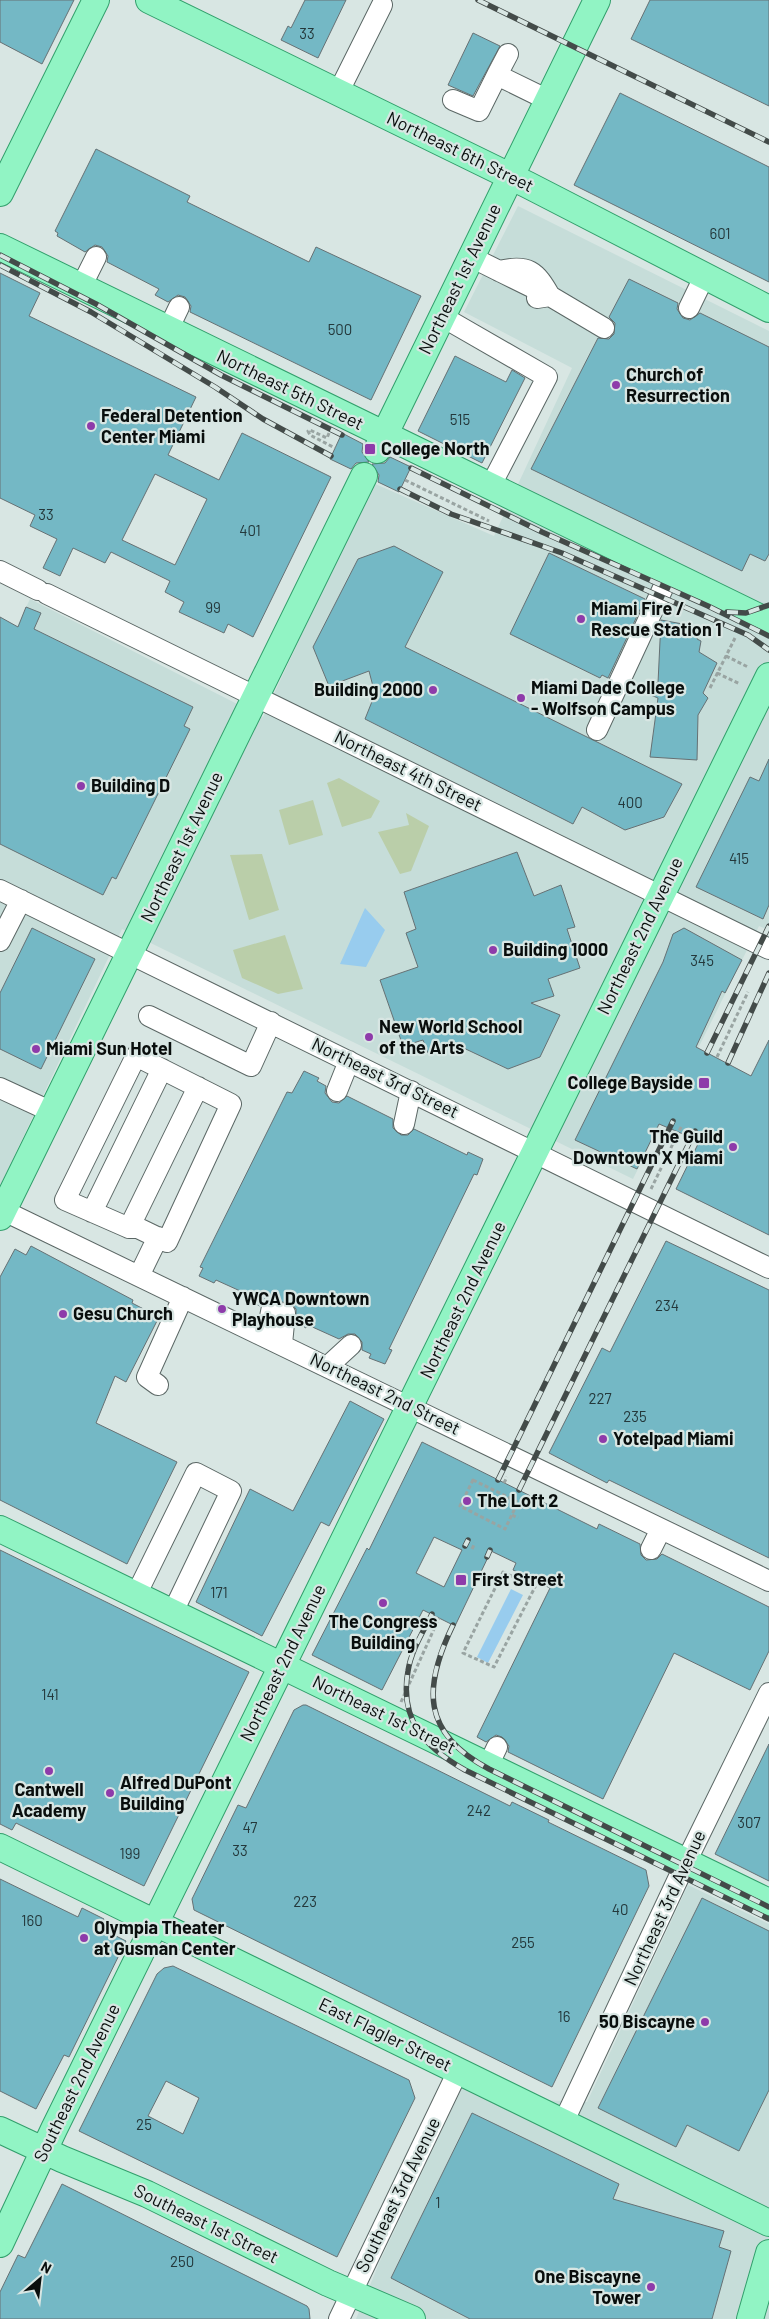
<svg xmlns="http://www.w3.org/2000/svg" width="769" height="2319" font-family="Barlow,sans-serif">
  <style>
    .built { fill: #c6ddd9 }
    .green { fill: #bacea9 }
    .water { fill: #98ccee }
    .building { fill: #74b8c5; stroke: #667174; fill-rule: evenodd }
    .lines { fill: none; stroke-linecap: round; stroke-linejoin: round }
    .minor-casing { stroke: #5b6765; stroke-width: 22 }
    .major-casing { stroke: #319f6b; stroke-width: 28 }
    .path { stroke: #99a4a2; stroke-width: 3; stroke-dasharray: 4 2.5; stroke-linecap: butt }
    .minor { stroke: #fff; stroke-width: 20 }
    .major { stroke: #91f4c4; stroke-width: 26 }
    .rail-casing { stroke: #434b49; stroke-width: 5.5 }
    .rail { stroke: #d8e6e3; stroke-width: 4; stroke-dasharray: 11; stroke-linecap: butt }
    .poi-dot { fill: #8e3baa; stroke: #d8e6e3; stroke-width: 2 }
    .labels { text-anchor: middle; stroke-width: 4.5; stroke-linejoin: round; paint-order: stroke }
    .number-label { font-size: 15px; fill: #24383b }
    .street-label { font-size: 18px; fill: #090e0d; stroke: #d8e6e3 }
    .poi-label { font-size: 18px; font-weight: bold; fill: #090e0d; stroke: #d8e6e3; text-anchor: start }
  </style>
  <rect width="100%" height="100%" fill="#d8e6e3"/>
  <path class="built" d="M518 206 769 331V930L759 926 633 1179 122 929 0 1186V679L9 643 30 599 263 717 373 483 494 536 572 368 464 312Z
    M688 1885 769 1924V2319H356L380 2261 472 2067 539 2100 587 2102Z"/>
  <path class="green" d="M339 778 380 801 371 818 342 827 327 783Z
    M313 800 323 835 289 845 279 810Z
    M406 813 429 826 411 871 400 874 378 832 409 825Z
    M262 854 279 910 249 920 230 855Z
    M285 935 303 989 278 994 242 978 233 950Z"/>
  <path class="water" d="M365 908 385 930 366 967 340 964Z
    M511 1589 523 1595 488 1663 477 1657Z"/>
  <path class="building" d="M0 0H74L42 64 0 42Z
    M305 0H346L318 58 281 40 288 26 291 28Z
    M650 0H769V106L631 39Z
    M473 33 500 46 473 96 448 85Z
    M620 93 769 167V282L574 185Z
    M96 149 190 196 187 202 309 262 316 247 421 296 371 400 190 312 191 306 185 297 178 295 168 302 155 295 159 289 107 262 108 256 102 247 95 245 85 252 57 236 58 233 55 231Z
    M0 273 40 293 29 316 196 397 168 455 219 480 242 433 331 477 253 637 228 624 224 633 179 612 184 602 165 592 170 581 111 552 105 563 73 548 60 576 43 568 57 539 30 526 35 515 0 498ZM155 474 207 499 175 565 122 540Z
    M629 279 678 303 677 309 683 318 690 320 700 313 769 347V554L765 561 750 554 742 571 531 469 598 338 609 339 614 334 615 323 609 317Z
    M455 356 506 382 512 370 525 378 482 463 418 431Z
    M342 433 363 444 362 452 369 462 356 463 351 469 330 459Z
    M390 457 411 467 399 492 378 482 379 475 372 464 385 463Z
    M394 546 443 572 405 647 682 784 664 817 625 830 582 807 573 824 365 719 375 694 369 671 329 686 313 647 358 559Z
    M549 553 645 599 608 678 602 675 600 678 510 634Z
    M26 607 41 613 34 629 193 707 184 726 190 729 116 879 112 877 103 895 0 844V617L18 627Z
    M661 620 699 627 697 639 701 641 699 652 717 663 703 693 708 698 698 715 697 760 650 757 658 698 648 694 651 682 658 683Z
    M769 759V905L763 919 696 887 750 777 759 781Z
    M517 852 534 896 561 885 575 927 567 929 580 968 548 979 554 996 531 1003 560 1015 540 1057 508 1069 453 1043 428 1053 423 1040 403 1046 380 980 418 967 406 933 416 929 404 892Z
    M32 928 95 959 41 1069 0 1049V993Z
    M684 928 742 960 725 993 722 991 696 1047 751 1076 769 1040V1235L676 1189 699 1142 683 1134 659 1124 637 1169 575 1140 663 962 673 934Z
    M304 1071 319 1078 317 1081 326 1086 325 1093 332 1102 339 1103 347 1096 393 1119V1128L401 1135H408L414 1129 467 1155 468 1152 483 1159 477 1175 474 1174 389 1349 392 1350 385 1364 369 1358 371 1354 362 1350V1342L355 1334H348L339 1339 308 1325 306 1328 296 1322V1309L291 1303 282 1302 275 1296H269L263 1300 260 1306 247 1300 249 1295 216 1280 214 1283 199 1276 203 1268 200 1267 287 1092 292 1093Z
    M666 1241 769 1290V1558L609 1480 607 1483 549 1453 602 1348 610 1352Z
    M31 1246 133 1300 132 1303 159 1317 126 1382 115 1376 96 1423 177 1462 127 1564 0 1500V1277L15 1249 26 1255Z
    M350 1401 384 1419 329 1526 321 1522 262 1636 196 1602 250 1489 293 1511Z
    M422 1442 597 1529 599 1524 640 1544 641 1555 646 1560 657 1559 662 1554 769 1607V1651L750 1690 674 1653 603 1799 508 1752 509 1746 502 1737 496 1735 486 1742 477 1737 550 1588 513 1570 516 1563 491 1551 455 1626 423 1610 382 1690 312 1655 367 1548 369 1550ZM434 1537 462 1550 444 1587 416 1573Z
    M0 1550 249 1672 144 1886 16 1823 12 1830 0 1824Z
    M303 1705H306L510 1806 512 1802 549 1820 548 1822 646 1870 649 1886 552 2087 194 1910 192 1899 238 1805 246 1808 294 1710Z
    M769 1744V1881L715 1854Z
    M0 1879 78 1917 82 1908 104 1919 100 1928 126 1941 69 2057 64 2055 36 2109 0 2091Z
    M702 1898 769 1931V2090L739 2151 687 2125 676 2147 598 2108Z
    M173 1966 409 2080 415 2098 337 2257 79 2131 157 1974 164 1968ZM166 2081 199 2098 183 2134 148 2116Z
    M472 2113 619 2184 613 2199 724 2231 719 2247 731 2251 712 2319H470L391 2278Z
    M62 2184 307 2306 309 2309 310 2319H0V2292L18 2255 25 2258Z"/>
  <g class="lines">
    <g class="minor-casing">
      <path id="minor" d="M497 75 508 54
        M338 93 382 5
        M453 100 479 111 497 75 548 100
        M471 257C497 270 523 283 550 296 536 271 528 264 499 271
        M81 287 96 257
        M537 298 550 296 604 328
        M689 308 704 277
        M441 316 547 377 490 487
        M168 330 179 307
        M0 571 38 590
        M47 594 769 949
        M597 730 670 573
        M0 890 769 1268
        M0 941 21 900
        M149 1016 251 1066 271 1022
        M136 1056 231 1104 167 1242 138 1228H129L65 1200Z
        M0 1088 52 1112
        M337 1091 349 1061
        M404 1124 411 1091
        M0 1209 769 1581
        M92 1212 162 1069
        M129 1228 198 1087
        M139 1276 158 1237
        M266 1337 272 1307
        M282 1344 285 1313
        M327 1367 351 1345
        M158 1385 147 1377 183 1297
        M651 1549 661 1529
        M136 1595 196 1473 231 1491 173 1612
        M488 1766 497 1747
        M563 2123 686 1862 769 1693
        M339 2319 458 2071"/>
    </g>
    <g class="major-casing">
      <path id="major" d="M149 0 528 185 769 309
        M0 193 96 0
        M0 247 769 622
        M377 450 597 0
        M0 1217 364 476
        M0 1529 769 1902
        M0 1847 769 2223
        M0 2130 62 2159 147 2194 328 2283 412 2319
        M0 2244 54 2129 769 676
        M750 2319 769 2253"/>
    </g>
    <path class="path" d="M329 433 327 438 310 430 308 431 310 435 335 448
      M405 480 489 521
      M726 656 748 667
      M717 673 740 684
      M710 688 735 638
      M717 1057 748 992
      M651 1189 682 1125
      M473 1480 518 1502 505 1529 460 1506Z
      M504 1483 507 1477
      M512 1515 518 1518
      M472 1549 475 1543
      M503 1572 535 1587 494 1667 463 1653Z
      M401 1702 439 1618"/>
    <use href="#minor" class="minor"/>
    <use href="#major" class="major"/>
    <g class="rail-casing">
      <path id="rail" d="M478 0 769 142
        M0 255 96 304 221 375 342 435
        M0 265 91 312 215 387 263 419 331 456
        M411 468 542 532 708 606 769 636
        M400 489 451 514 562 553 748 635 769 650
        M727 612 746 613 769 605
        M707 1053 769 926
        M728 1063 769 973
        M498 1480 673 1121
        M519 1490 695 1131
        M465 1546 468 1540
        M487 1557 490 1550
        M432 1614C423 1632 411 1651 408 1671 399 1721 426 1748 465 1770L769 1919
        M453 1625C423 1687 421 1733 489 1769L769 1907"/>
    </g>
    <use href="#rail" class="rail"/>
  </g>
  <g class="poi-dot">
    <circle cx="616" cy="385" r="5"/>
    <circle cx="91" cy="426" r="5"/>
    <rect x="364" y="443" width="12" height="12" rx="2.5"/>
    <circle cx="581" cy="619" r="5"/>
    <circle cx="433" cy="690" r="5"/>
    <circle cx="521" cy="698" r="5"/>
    <circle cx="81" cy="786" r="5"/>
    <circle cx="493" cy="950" r="5"/>
    <circle cx="369" cy="1037" r="5"/>
    <circle cx="36" cy="1049" r="5"/>
    <rect x="698" y="1077" width="12" height="12" rx="2.5"/>
    <circle cx="733" cy="1147" r="5"/>
    <circle cx="222" cy="1309" r="5"/>
    <circle cx="63" cy="1314" r="5"/>
    <circle cx="603" cy="1439" r="5"/>
    <circle cx="467" cy="1501" r="5"/>
    <rect x="455" y="1574" width="12" height="12" rx="2.5"/>
    <circle cx="383" cy="1603" r="5"/>
    <circle cx="49" cy="1771" r="5"/>
    <circle cx="110" cy="1793" r="5"/>
    <circle cx="84" cy="1938" r="5"/>
    <circle cx="705" cy="2022" r="5"/>
    <circle cx="651" cy="2287" r="5"/>
  </g>
  <g class="labels">
    <g class="number-label">
      <text x="307" y="39">33</text>
      <text x="720" y="239">601</text>
      <text x="340" y="335">500</text>
      <text x="460" y="425">515</text>
      <text x="46" y="520">33</text>
      <text x="250" y="536">401</text>
      <text x="213" y="613">99</text>
      <text x="630" y="808">400</text>
      <text x="739" y="864">415</text>
      <text x="702" y="966">345</text>
      <text x="667" y="1311">234</text>
      <text x="600" y="1404">227</text>
      <text x="635" y="1422">235</text>
      <text x="219" y="1598">171</text>
      <text x="50" y="1700">141</text>
      <text x="479" y="1816">242</text>
      <text x="749" y="1828">307</text>
      <text x="250" y="1833">47</text>
      <text x="240" y="1856">33</text>
      <text x="130" y="1859">199</text>
      <text x="305" y="1907">223</text>
      <text x="620" y="1915">40</text>
      <text x="32" y="1926">160</text>
      <text x="523" y="1948">255</text>
      <text x="564" y="2022">16</text>
      <text x="144" y="2130">25</text>
      <text x="438" y="2208">1</text>
      <text x="182" y="2267">250</text>
    </g>
    <g class="street-label">
      <text transform="translate(460 152) rotate(26)" y="6">Northeast 6th Street</text>
      <text transform="translate(460 279) rotate(-64)" y="6">Northeast 1st Avenue</text>
      <text transform="translate(290 390) rotate(26)" y="6">Northeast 5th Street</text>
      <text transform="translate(408 771) rotate(26)" y="6">Northeast 4th Street</text>
      <text transform="translate(182 847) rotate(-64)" y="6">Northeast 1st Avenue</text>
      <text transform="translate(640 936) rotate(-64)" y="6">Northeast 2nd Avenue</text>
      <text transform="translate(385 1078) rotate(26)" y="6">Northeast 3rd Street</text>
      <text transform="translate(463 1300) rotate(-64)" y="6">Northeast 2nd Avenue</text>
      <text transform="translate(385 1394) rotate(26)" y="6">Northeast 2nd Street</text>
      <text transform="translate(283 1663) rotate(-64)" y="6">Northeast 2nd Avenue</text>
      <text transform="translate(384 1715) rotate(26)" y="6">Northeast 1st Street</text>
      <text transform="translate(665 1908) rotate(-65)" y="6">Northeast 3rd Avenue</text>
      <text transform="translate(385 2035) rotate(26)" y="6">East Flagler Street</text>
      <text transform="translate(77 2083) rotate(-64)" y="6">Southeast 2nd Avenue</text>
      <text transform="translate(398 2195) rotate(-64)" y="6">Southeast 3rd Avenue</text>
      <text transform="translate(206 2224) rotate(26)" y="6">Southeast 1st Street</text>
    </g>
    <g class="poi-label">
      <text x="626" y="381">Church of<tspan x="626" dy="21">Resurrection</tspan></text>
      <text x="101" y="422">Federal Detention<tspan x="101" dy="21">Center Miami</tspan></text>
      <text x="381" y="455">College North</text>
      <text x="591" y="615">Miami Fire /<tspan x="591" dy="21">Rescue Station 1</tspan></text>
      <text x="531" y="694">Miami Dade College<tspan x="531" dy="21">- Wolfson Campus</tspan></text>
      <text x="423" y="696" text-anchor="end">Building 2000</text>
      <text x="91" y="792">Building D</text>
      <text x="503" y="956">Building 1000</text>
      <text x="379" y="1033">New World School<tspan x="379" dy="21">of the Arts</tspan></text>
      <text x="46" y="1055">Miami Sun Hotel</text>
      <text x="693" y="1089" text-anchor="end">College Bayside</text>
      <text x="723" y="1143" text-anchor="end">The Guild<tspan x="723" dy="21">Downtown X Miami</tspan></text>
      <text x="232" y="1305">YWCA Downtown<tspan x="232" dy="21">Playhouse</tspan></text>
      <text x="73" y="1320">Gesu Church</text>
      <text x="613" y="1445">Yotelpad Miami</text>
      <text x="477" y="1507">The Loft 2</text>
      <text x="472" y="1586">First Street</text>
      <text x="383" y="1628" text-anchor="middle">The Congress<tspan x="383" dy="21">Building</tspan></text>
      <text x="120" y="1789">Alfred DuPont<tspan x="120" dy="21">Building</tspan></text>
      <text x="49" y="1796" text-anchor="middle">Cantwell<tspan x="49" dy="21">Academy</tspan></text>
      <text x="94" y="1934">Olympia Theater<tspan x="94" dy="21">at Gusman Center</tspan></text>
      <text x="695" y="2028" text-anchor="end">50 Biscayne</text>
      <text x="641" y="2283" text-anchor="end">One Biscayne<tspan x="641" dy="21">Tower</tspan></text>
    </g>
  </g>
  <g transform="translate(40 2279) rotate(28)" stroke="#d8e6e3" stroke-width="4" paint-order="stroke">
  <path d="M0-4L9 19L0 12L-9 19Z" fill="#090e0d"/>
  <text y="-8" font-size="14" font-weight="bold" text-anchor="middle" fill="#090e0d">N</text>
  </g>
</svg>
